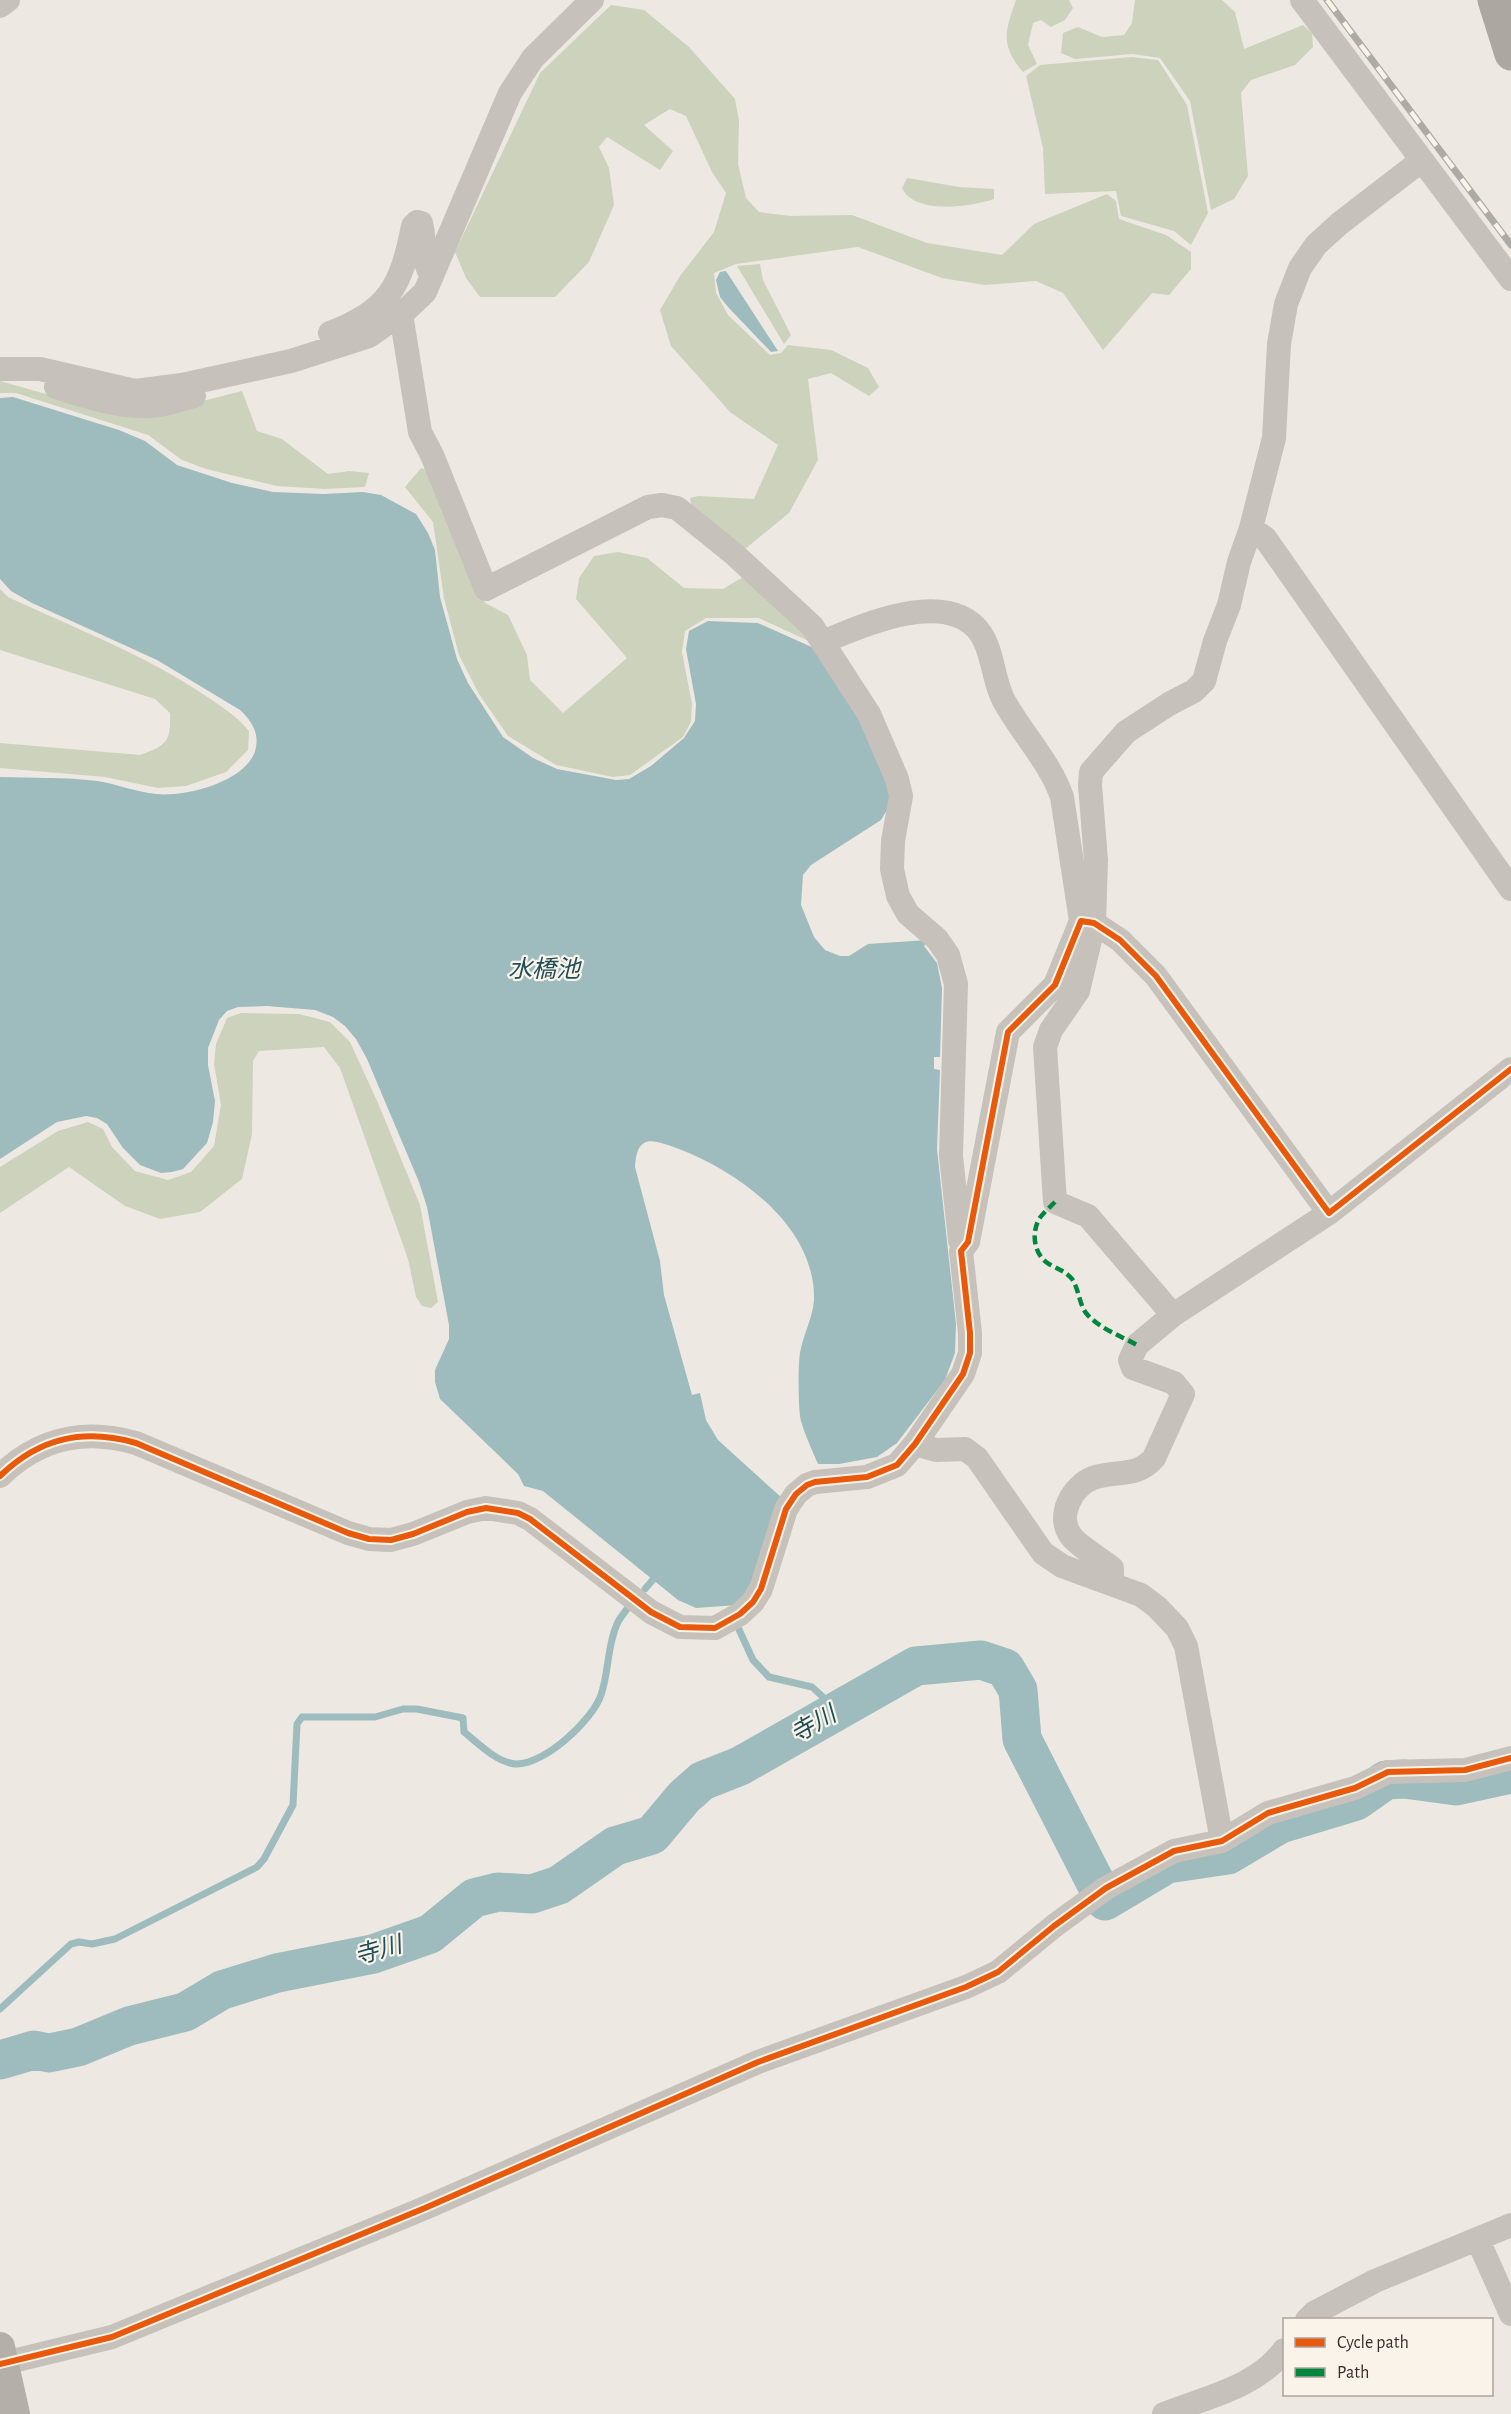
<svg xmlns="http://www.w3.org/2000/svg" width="1511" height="2414" font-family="'Alegreya Sans','Noto Sans JP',sans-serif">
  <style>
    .green { fill: #ccd2bc }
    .water { fill: #9ebbbe }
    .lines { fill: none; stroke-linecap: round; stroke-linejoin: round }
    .stream { stroke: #9ebbbe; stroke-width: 7 }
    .river { stroke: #9ebbbe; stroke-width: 39 }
    .minor { stroke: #c6c1ba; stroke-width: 24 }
    .major { stroke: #b5afa9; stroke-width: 30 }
    .highway { stroke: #aca7a1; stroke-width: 33 }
    .rail-casing { stroke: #aeaaa5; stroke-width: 7 }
    .rail { stroke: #f9f3e9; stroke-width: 4.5; stroke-dasharray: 14; stroke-linecap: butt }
    .quiet { stroke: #00873e; stroke-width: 4.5; stroke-dasharray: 9 4.5; stroke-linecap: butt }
    .cycleway-casing { stroke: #f9f3e9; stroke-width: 10 }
    .cycleway { stroke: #e8590c; stroke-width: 6 }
    .labels { text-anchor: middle; stroke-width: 4.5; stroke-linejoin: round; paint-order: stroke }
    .water-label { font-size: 24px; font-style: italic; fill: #1f4e57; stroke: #f9f3e9 }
  </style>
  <rect width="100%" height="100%" fill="#ede9e2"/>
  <path class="green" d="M1016 0H1069L1073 8 1065 20 1051 27 1041 20 1033 23 1028 45 1037 64 1023 72C1000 45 1005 31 1016 0Z
    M1135 0H1222L1235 12 1244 49 1303 25 1312 33 1313 47 1295 65 1251 80 1241 93 1248 176 1234 199 1211 210 1190 101 1160 58 1133 54 1075 59 1061 53 1063 33 1078 27 1102 37 1124 35 1132 23Z
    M611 5 644 10 689 47 735 99 739 121 738 164 746 198 759 212 790 216 852 215 927 243 1002 255 1034 224 1107 194 1116 201 1119 219 1166 235 1191 252V269L1169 295 1152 293 1103 350 1063 293 1036 281 985 285 942 278 858 247 736 264 714 273 716 293 728 315 770 355 781 353 788 345 831 350 868 368 879 387 869 396 831 373 808 379 818 460 789 513 745 549 692 510 690 498 698 496 754 499 778 445 730 412 671 346 660 310 680 276 714 232 726 193 712 172 686 116 670 109 644 125 673 151 660 170 607 137 599 147 609 168 614 205 589 262 555 297H480L466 278 455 252 540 73Z
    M1132 57 1158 60 1187 105 1208 213 1191 245 1174 231 1121 216 1116 191 1045 194 1043 148 1026 76 1040 65Z
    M907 178 959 187 994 189V199C971 207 914 215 902 188Z
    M760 264 763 280 791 335 784 344 737 266Z
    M0 381 46 394 155 413 242 391 257 431 282 439 328 474 349 471 369 473 365 487 325 489 277 486 206 469 182 460 148 435 16 393H0Z
    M421 468 430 471 485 603 508 615 527 655 530 680 563 713 627 658 576 599 579 578 594 556 618 552 647 558 684 588 723 589 743 577 813 643 759 618H706L685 631 682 652 692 704 691 722 683 737 630 775 613 777 556 765 508 736 479 694 459 655 444 598 433 522 405 487Z
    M0 589 8 597C75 628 145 655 206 696 222 707 237 716 249 731L248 750 226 772 186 786 158 788 105 777 0 768V743L140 755C167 745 171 742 170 713L155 699 0 650Z
    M241 1013 299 1014 330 1022 350 1042 378 1103 420 1205 438 1302 431 1308 422 1306 416 1297 408 1259 340 1068 324 1047 259 1051 253 1061 252 1134 242 1179 200 1212 160 1219 125 1206 69 1167 0 1213V1167L58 1131 88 1122 103 1129 112 1147 135 1171 168 1180 191 1172 214 1146 221 1105 214 1064 216 1044 227 1018Z"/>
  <path class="water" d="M726 271 778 351 771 352 728 307 720 297 716 280 720 272Z
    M13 397 119 430 145 441 177 465 232 483 273 492 324 494 363 492 381 495 416 514 428 533 435 550 440 597 457 659 468 683 503 737 533 758 557 769 616 780 629 779 651 766 684 738 695 721 696 704 686 649 689 631 708 621 758 623 816 649 860 714 894 798 881 820 811 865 803 875 801 905 814 937 825 950 840 956H849L868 944 928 940 924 946 937 963 942 988 940 1057H934V1069L940 1070 937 1149 956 1324 955 1353 945 1380 897 1443 877 1457 839 1464H818C812 1450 805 1435 801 1421 798 1410 798 1364 800 1353 803 1335 813 1317 814 1300 816 1227 739 1172 679 1149 654 1140 637 1132 635 1167L660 1261 664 1295 692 1395 700 1393 706 1420 718 1440 782 1498 757 1572 738 1605 696 1608 678 1600 543 1491 524 1486 518 1474 440 1399 435 1382V1370L449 1339V1325L427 1207 419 1182 367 1059 356 1039 345 1026 333 1017 315 1010 267 1006 238 1007 227 1011 219 1020 208 1048V1065L215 1101 213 1122 207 1143 183 1169 172 1172 161 1173 140 1165 123 1148 107 1124 97 1118 86 1116 57 1122 0 1159V777C32 778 65 777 97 781 117 784 136 792 156 794 185 797 241 783 254 754 261 736 253 722 240 710L157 660 32 603 11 591 0 579V398Z"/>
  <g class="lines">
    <path class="stream" d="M645 1589 656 1576
      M736 1623 753 1660 769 1677 812 1687 822 1696 830 1715
      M0 2009 71 1944 79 1942 92 1944 115 1939 257 1867 264 1859 293 1805 297 1724 302 1717H375L403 1709H417L463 1718 464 1732C478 1743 496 1762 515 1764 543 1766 592 1721 601 1695 609 1672 607 1646 617 1624 620 1617 626 1611 630 1605"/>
    <path class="river" d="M0 2060 34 2050 49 2053 78 2047 129 2026 185 2012 222 1990 277 1973 373 1954 430 1934 474 1898 498 1892 532 1894 559 1885 615 1846 652 1835 684 1797 702 1781 740 1766 916 1666 981 1660 1005 1668 1018 1690 1022 1739 1105 1901 1167 1864 1228 1855 1280 1824 1356 1801 1386 1780 1404 1779 1456 1786 1511 1774"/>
    <path class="minor" d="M1302 0 1511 279
      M0 6 8 0
      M401 314 420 432 432 455 486 589 648 507 662 505 677 508 734 554 812 626 869 714 897 779 901 796 893 841 892 869 898 896 908 914 937 939 948 955 956 984 951 1156 960 1240
      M330 333C389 310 401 287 413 226L417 222 421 223C426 242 421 260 432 276
      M0 369H40L135 391 182 385 291 361 369 336 405 311 425 292 510 93 533 58 592 0
      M56 387C87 397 120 408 153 406 166 405 181 399 194 396
      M1251 528 1265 538 1511 889
      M823 642C862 625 949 587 981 634 993 652 993 679 1003 699 1021 733 1049 760 1062 797L1081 921
      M1329 1213 1173 1315 1088 1216 1055 1202 1045 1047 1051 1030 1078 991 1094 923 1096 860 1090 785 1091 772 1126 732 1169 704 1194 691 1204 681 1215 641 1229 605 1239 562 1251 528 1274 438 1279 344 1286 304 1300 268 1316 245 1339 224 1422 160
      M915 1444 936 1450 965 1449 977 1458 1043 1553 1062 1566 1141 1595 1157 1607 1177 1628 1186 1646 1222 1841
      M0 1476C39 1438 83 1428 136 1443L348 1533 369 1539 391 1540 413 1534 467 1512 486 1508 518 1513 530 1519 651 1612 680 1627 715 1628 740 1614 753 1602 761 1589 786 1509 796 1494 807 1485 815 1482 867 1477 897 1465 915 1444 963 1374 970 1353V1333L961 1251 968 1242 1008 1032 1055 985 1081 921 1094 923 1120 940 1156 976 1329 1213 1511 1069
      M1112 1584V1568C1102 1560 1077 1545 1071 1536 1056 1516 1072 1486 1093 1478 1115 1470 1137 1478 1154 1458L1183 1394 1174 1383 1133 1368 1130 1360 1137 1345 1173 1315
      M1478 2240 1511 2314
      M1307 2320 1314 2313 1375 2281 1511 2225
      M0 2364 112 2337 425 2208 758 2062 966 1987 998 1972 1054 1926 1106 1888 1174 1851 1222 1841 1268 1813 1355 1788 1388 1772 1465 1770 1511 1758
      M1164 2414C1204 2398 1258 2387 1284 2350"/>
    <path class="major" d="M0 2347 15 2414"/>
    <path class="highway" d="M1494 0 1511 54"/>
    <g class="rail-casing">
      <path id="rail" d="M1327 0 1511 245"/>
    </g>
    <use href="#rail" class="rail"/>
    <path class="quiet" d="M1055 1202C1050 1207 1043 1213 1039 1219 1031 1234 1034 1255 1049 1264 1058 1269 1065 1271 1072 1279 1079 1289 1079 1304 1086 1313 1098 1328 1121 1336 1137 1345"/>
    <g class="cycleway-casing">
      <path id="cycleway" d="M0 1476C39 1438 83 1428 136 1443L348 1533 369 1539 391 1540 413 1534 467 1512 486 1508 518 1513 530 1519 651 1612 680 1627 715 1628 740 1614 753 1602 761 1589 786 1509 796 1494 807 1485 815 1482 867 1477 897 1465 915 1444 963 1374 970 1353V1333L961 1251 968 1242 1008 1032 1055 985 1081 921 1094 923 1120 940 1156 976 1329 1213 1511 1069
        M0 2364 112 2337 425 2208 758 2062 966 1987 998 1972 1054 1926 1106 1888 1174 1851 1222 1841 1268 1813 1355 1788 1388 1772 1465 1770 1511 1758"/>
    </g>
    <use href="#cycleway" class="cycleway"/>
  </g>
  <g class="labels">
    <g class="water-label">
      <text x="544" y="977">水橋池</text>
      <text transform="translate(813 1724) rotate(-30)" y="8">寺川</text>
      <text transform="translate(378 1950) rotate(-16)" y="8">寺川</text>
    </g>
  </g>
  <rect x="1283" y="2318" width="210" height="78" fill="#f9f3e9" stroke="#aba49c" stroke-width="1.5"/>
  <rect x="1295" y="2338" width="30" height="9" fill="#e8590c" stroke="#aba49c" stroke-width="1.5"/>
  <text x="1337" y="2348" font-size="18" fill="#372e29">Cycle path</text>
  <rect x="1295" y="2368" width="30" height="9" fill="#00873e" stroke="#aba49c" stroke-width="1.5"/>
  <text x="1337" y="2378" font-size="18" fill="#372e29">Path</text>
</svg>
